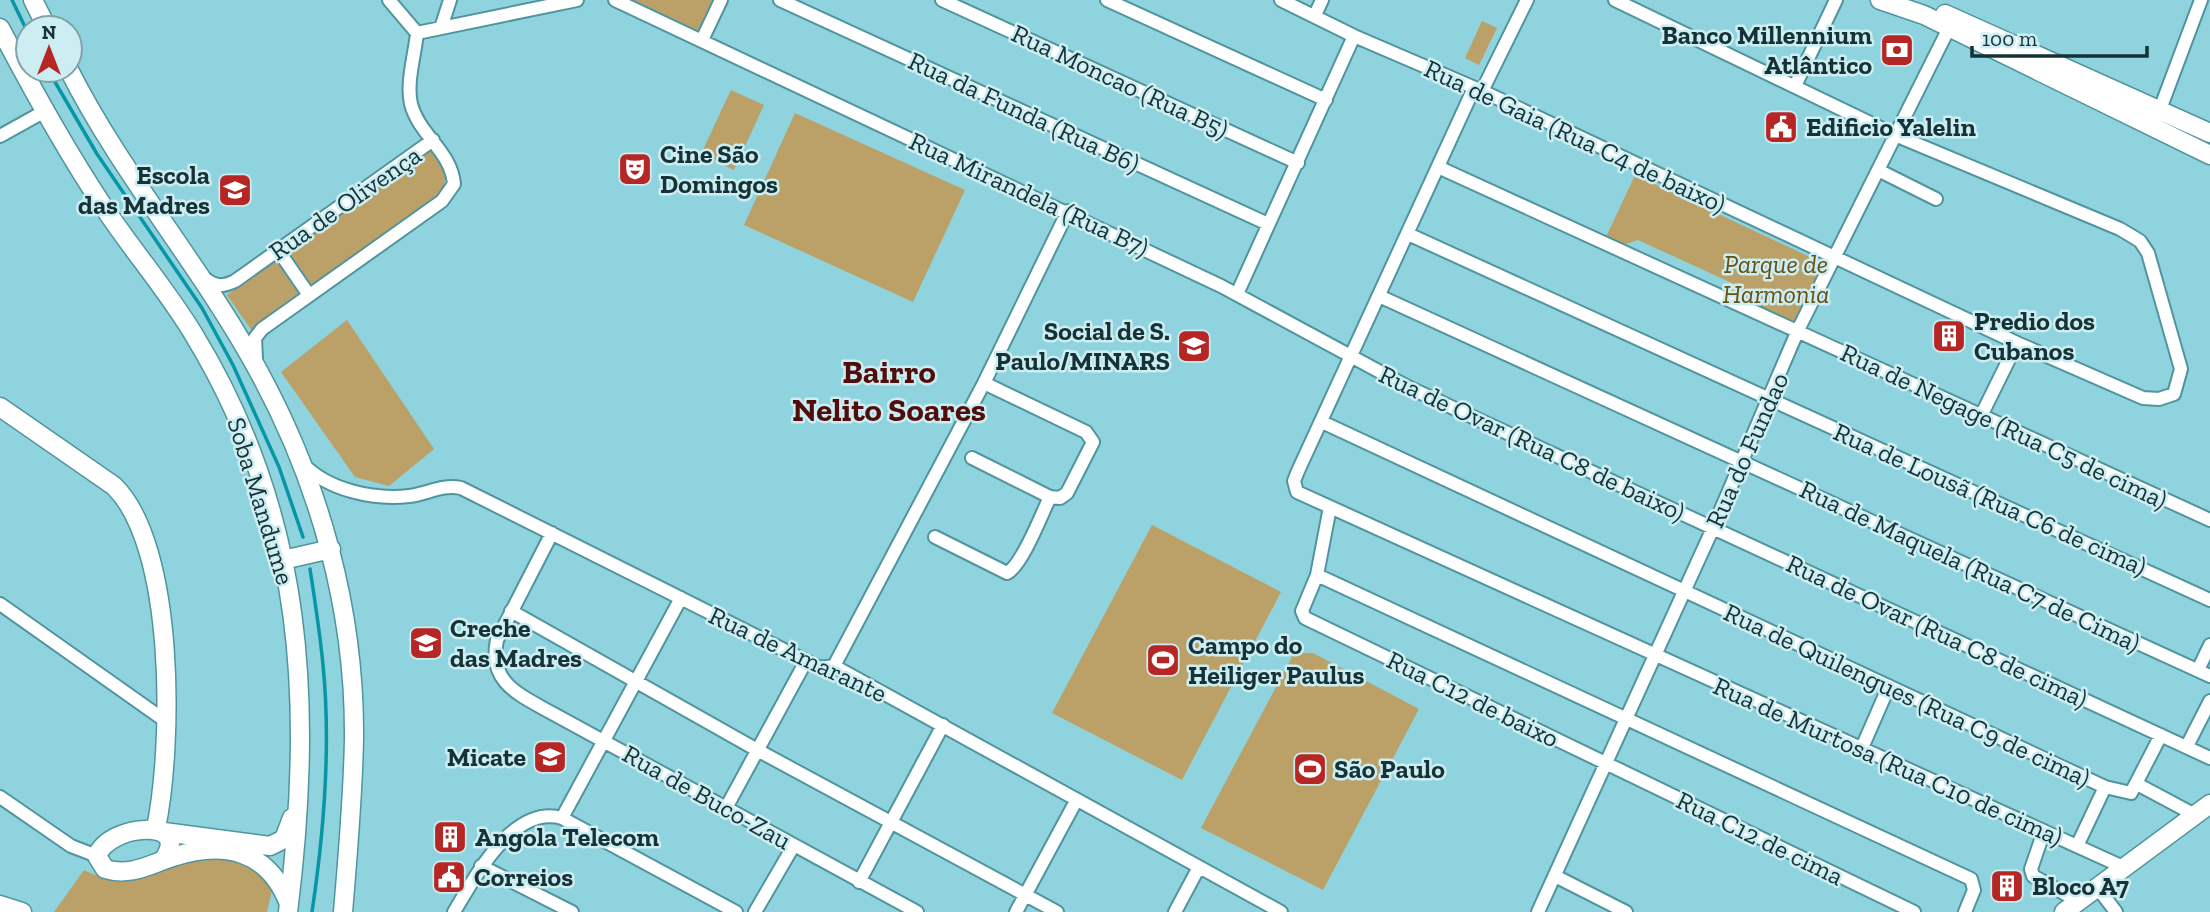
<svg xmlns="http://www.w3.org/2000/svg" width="2210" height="912" font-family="'Zilla Slab',serif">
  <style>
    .green { fill: #bba167 }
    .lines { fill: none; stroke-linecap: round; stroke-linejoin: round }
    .stream { stroke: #0796a5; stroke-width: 3.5 }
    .street-casing { stroke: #50959e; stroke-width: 16 }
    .secondary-casing { stroke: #50959e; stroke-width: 21 }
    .street { stroke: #fff; stroke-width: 12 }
    .secondary { stroke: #fff; stroke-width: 18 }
    .labels { text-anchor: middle; stroke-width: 5; stroke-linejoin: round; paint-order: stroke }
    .poi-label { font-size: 26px; font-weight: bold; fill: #153236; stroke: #ccedf2; text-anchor: start }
    .street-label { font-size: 26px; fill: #153236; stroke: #ccedf2 }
    .park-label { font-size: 26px; font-style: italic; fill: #665013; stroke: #ccedf2 }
    .district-label { font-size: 33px; font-weight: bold; fill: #510d0b; stroke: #ccedf2 }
  </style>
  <rect width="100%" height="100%" fill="#8ed3dd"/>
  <path class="green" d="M633 0H714L697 32Z
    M1482 21 1497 28 1479 65 1465 58Z
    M731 90 764 105 734 170 701 154Z
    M795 113 965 190 913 302 744 225Z
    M430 149C444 165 450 178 440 198L311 289 286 253Z
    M1635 175 1825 264 1796 326 1730 296 1734 284 1638 240 1623 245 1606 237Z
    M277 259 302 295 252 331 227 295Z
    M347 320 434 449 389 486 355 477 281 372Z
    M1152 525 1281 592 1182 780 1052 713Z
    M1294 653H1313L1419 709 1323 890 1201 828Z
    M203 854C238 856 251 857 273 886L267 912H54L84 870C133 894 157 868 203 854Z"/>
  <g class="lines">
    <path class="stream" d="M12 0 28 33
      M48 70 97 154 202 308 233 365 279 467 303 537
      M310 569C315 601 320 633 323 665 331 745 324 832 312 912"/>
    <g class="street-casing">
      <path id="street" d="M615 0 1221 286 1408 387 2210 758
        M780 0 1268 224
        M942 0 1298 163
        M1107 0 1326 100
        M1281 0 1354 36 1482 91 2017 343 2143 398 2159 399 2174 394 2181 369 2148 253 2140 241 2120 229 1895 135 1615 0
        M1315 15 1322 0
        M441 28 450 0
        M417 33 577 0
        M702 40 721 0
        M1795 86 1836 0
        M1474 88 1298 471 1294 481 1297 492 2123 867
        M1482 91 1527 0
        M2159 112 2201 0
        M0 136 45 111
        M1438 167 2210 520
        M1878 170 1936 199
        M1408 234 2210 600
        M278 250 309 295
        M203 277C214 286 221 288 235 281L433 140
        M1237 294 1354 36
        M1379 296 2210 676
        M256 359 255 338 262 329 442 201 454 184C451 151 419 135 411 104 406 83 415 54 417 33L389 0
        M1981 416 2017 343
        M1322 422 2105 787 2131 793 2161 735
        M972 458 1050 497 1060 498 1067 493 1093 442 1086 432 984 383
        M303 464C328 490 373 500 409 496 428 494 441 484 461 488L820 668 834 666 1281 912
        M1330 507 1317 575 1302 611 1305 618 1914 912
        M552 533 497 640C488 682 518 694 550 712L917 912
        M935 537 1007 573C1022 566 1042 513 1050 497
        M1317 575 1971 879 1974 890 1965 912
        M0 604 167 722
        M511 611 759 751 1057 912
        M834 666 984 383 1068 211
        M2198 670 2210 645
        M2187 746 2210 701
        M1861 750 1889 686
        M2137 784 2195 815
        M0 797 71 846 97 856
        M726 808 806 661
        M562 818 681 598
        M2044 831 2031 869 2033 876 2078 901
        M2077 846 2105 787
        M481 866 572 912
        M1555 876 1626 912
        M859 882 943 725
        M2097 887 2116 912
        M454 912C475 877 513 804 562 818L736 912
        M755 912 794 845
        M1016 912 1076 801
        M1175 912 1199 867
        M1538 912 1713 528 1798 330 1949 28"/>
    </g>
    <g class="secondary-casing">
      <path id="secondary" d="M33 0 47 28
        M1880 0 1924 15 2210 155
        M1945 14 2210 133
        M0 28C32 89 65 149 103 206 132 250 167 290 194 335 305 517 314 707 288 912
        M69 70C123 177 203 268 260 374 320 485 355 611 354 738 353 796 348 854 343 912
        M0 407 114 486C176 547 173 746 156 828
        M283 560 331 549
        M164 832 270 846 284 839 292 818
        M163 860C194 818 109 823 97 856L105 869C131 877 150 864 173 857 225 840 269 851 289 904
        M0 905 22 912
        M2064 912 2210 804"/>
    </g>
    <use href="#street" class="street"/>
    <use href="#secondary" class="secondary"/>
  </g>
  <defs>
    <g id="bank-square" transform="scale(1.75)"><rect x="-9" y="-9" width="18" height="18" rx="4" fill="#b62624" stroke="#ccedf2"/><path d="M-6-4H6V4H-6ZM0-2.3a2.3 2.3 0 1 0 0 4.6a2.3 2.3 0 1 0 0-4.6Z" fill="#fff"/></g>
    <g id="civic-square" transform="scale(1.75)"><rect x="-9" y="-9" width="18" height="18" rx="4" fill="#b62624" stroke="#ccedf2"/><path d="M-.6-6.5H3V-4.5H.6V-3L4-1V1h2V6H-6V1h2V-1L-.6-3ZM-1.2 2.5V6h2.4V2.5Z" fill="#fff"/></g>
    <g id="theatre-square" transform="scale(1.75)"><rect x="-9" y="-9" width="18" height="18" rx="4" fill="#b62624" stroke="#ccedf2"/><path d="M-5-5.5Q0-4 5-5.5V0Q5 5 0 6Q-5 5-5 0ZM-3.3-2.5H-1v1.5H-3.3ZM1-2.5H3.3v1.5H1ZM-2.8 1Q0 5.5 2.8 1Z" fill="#fff"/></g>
    <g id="school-square" transform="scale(1.75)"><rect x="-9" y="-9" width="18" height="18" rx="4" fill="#b62624" stroke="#ccedf2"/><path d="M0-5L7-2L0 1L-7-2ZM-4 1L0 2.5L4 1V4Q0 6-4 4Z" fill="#fff"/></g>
    <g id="building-square" transform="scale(1.75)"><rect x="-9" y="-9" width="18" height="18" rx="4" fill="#b62624" stroke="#ccedf2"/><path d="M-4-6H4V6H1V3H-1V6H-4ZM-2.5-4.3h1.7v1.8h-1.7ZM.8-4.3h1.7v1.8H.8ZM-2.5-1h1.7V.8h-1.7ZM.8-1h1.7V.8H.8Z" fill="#fff"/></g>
    <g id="stadium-square" transform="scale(1.75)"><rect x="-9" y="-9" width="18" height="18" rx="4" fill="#b62624" stroke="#ccedf2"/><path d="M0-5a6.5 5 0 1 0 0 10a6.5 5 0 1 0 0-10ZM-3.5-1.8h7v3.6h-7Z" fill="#fff"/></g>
  </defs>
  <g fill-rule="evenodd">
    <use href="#bank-square" x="1897" y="50"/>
    <use href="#civic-square" x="1781" y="127"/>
    <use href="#theatre-square" x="635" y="169"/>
    <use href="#school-square" x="235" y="190"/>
    <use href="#building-square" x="1949" y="336"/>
    <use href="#school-square" x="1194" y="346"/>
    <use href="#school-square" x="426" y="643"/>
    <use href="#stadium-square" x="1163" y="660"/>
    <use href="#school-square" x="550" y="757"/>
    <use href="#stadium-square" x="1310" y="769"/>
    <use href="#building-square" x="450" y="837"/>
    <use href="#civic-square" x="449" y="877"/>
    <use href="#building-square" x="2007" y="886"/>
  </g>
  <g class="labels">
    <g class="poi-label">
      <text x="1872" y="44" text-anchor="end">Banco Millennium<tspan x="1872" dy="30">Atlântico</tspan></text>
      <text x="1806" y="136">Edificio Yalelin</text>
      <text x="660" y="163">Cine São<tspan x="660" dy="30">Domingos</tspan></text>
      <text x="210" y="184" text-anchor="end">Escola<tspan x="210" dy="30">das Madres</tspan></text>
      <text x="1974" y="330">Predio dos<tspan x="1974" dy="30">Cubanos</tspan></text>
      <text x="1170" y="340" text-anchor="end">Social de S.<tspan x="1170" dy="30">Paulo/MINARS</tspan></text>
      <text x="450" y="637">Creche<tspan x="450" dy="30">das Madres</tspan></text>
      <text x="1188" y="654">Campo do<tspan x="1188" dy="30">Heiliger Paulus</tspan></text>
      <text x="526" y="766" text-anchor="end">Micate</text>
      <text x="1334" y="778">São Paulo</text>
      <text x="475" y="846">Angola Telecom</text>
      <text x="474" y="886">Correios</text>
      <text x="2032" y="895">Bloco A7</text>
    </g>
    <g class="street-label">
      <text transform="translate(1120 81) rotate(25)" y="9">Rua Moncao (Rua B5)</text>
      <text transform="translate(1024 112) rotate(25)" y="9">Rua da Funda (Rua B6)</text>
      <text transform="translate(1575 136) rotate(25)" y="9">Rua de Gaia (Rua C4 de baixo)</text>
      <text transform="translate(1029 194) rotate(25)" y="9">Rua Mirandela (Rua B7)</text>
      <text transform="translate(345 203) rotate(-35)" y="9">Rua de Olivença</text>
      <text transform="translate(2004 426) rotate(25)" y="9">Rua de Negage (Rua C5 de cima)</text>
      <text transform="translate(1532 443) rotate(25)" y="9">Rua de Ovar (Rua C8 de baixo)</text>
      <text transform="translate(1747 450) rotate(-66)" y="9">Rua do Fundao</text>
      <text transform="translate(1990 499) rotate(24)" y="9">Rua de Lousã (Rua C6 de cima)</text>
      <text transform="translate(261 501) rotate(73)" y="9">Soba Mandume</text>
      <text transform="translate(1970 566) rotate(25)" y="9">Rua de Maquela (Rua C7 de Cima)</text>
      <text transform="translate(1937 631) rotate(25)" y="9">Rua de Ovar (Rua C8 de cima)</text>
      <text transform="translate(798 654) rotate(25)" y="9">Rua de Amarante</text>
      <text transform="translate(1907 695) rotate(25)" y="9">Rua de Quilengues (Rua C9 de cima)</text>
      <text transform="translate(1473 699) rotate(26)" y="9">Rua C12 de baixo</text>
      <text transform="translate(1888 761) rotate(24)" y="9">Rua de Murtosa (Rua C10 de cima)</text>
      <text transform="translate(707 797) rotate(29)" y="9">Rua de Buco-Zau</text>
      <text transform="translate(1760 838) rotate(26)" y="9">Rua C12 de cima</text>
    </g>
    <g class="park-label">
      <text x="1776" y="273">Parque de<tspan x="1776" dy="30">Harmonia</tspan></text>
    </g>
    <g class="district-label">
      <text x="889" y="383">Bairro<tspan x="889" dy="38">Nelito Soares</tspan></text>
    </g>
  </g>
  <g transform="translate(49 49)"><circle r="33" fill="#ccedf2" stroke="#83a2a7" stroke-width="2"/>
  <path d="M0-5L12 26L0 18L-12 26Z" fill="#b62624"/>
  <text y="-10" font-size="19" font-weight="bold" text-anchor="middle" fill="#153236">N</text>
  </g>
  <path d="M1972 46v10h175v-10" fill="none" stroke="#153236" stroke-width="3.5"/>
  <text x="1982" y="46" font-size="21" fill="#153236" stroke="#ccedf2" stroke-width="5" paint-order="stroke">100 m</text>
</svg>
